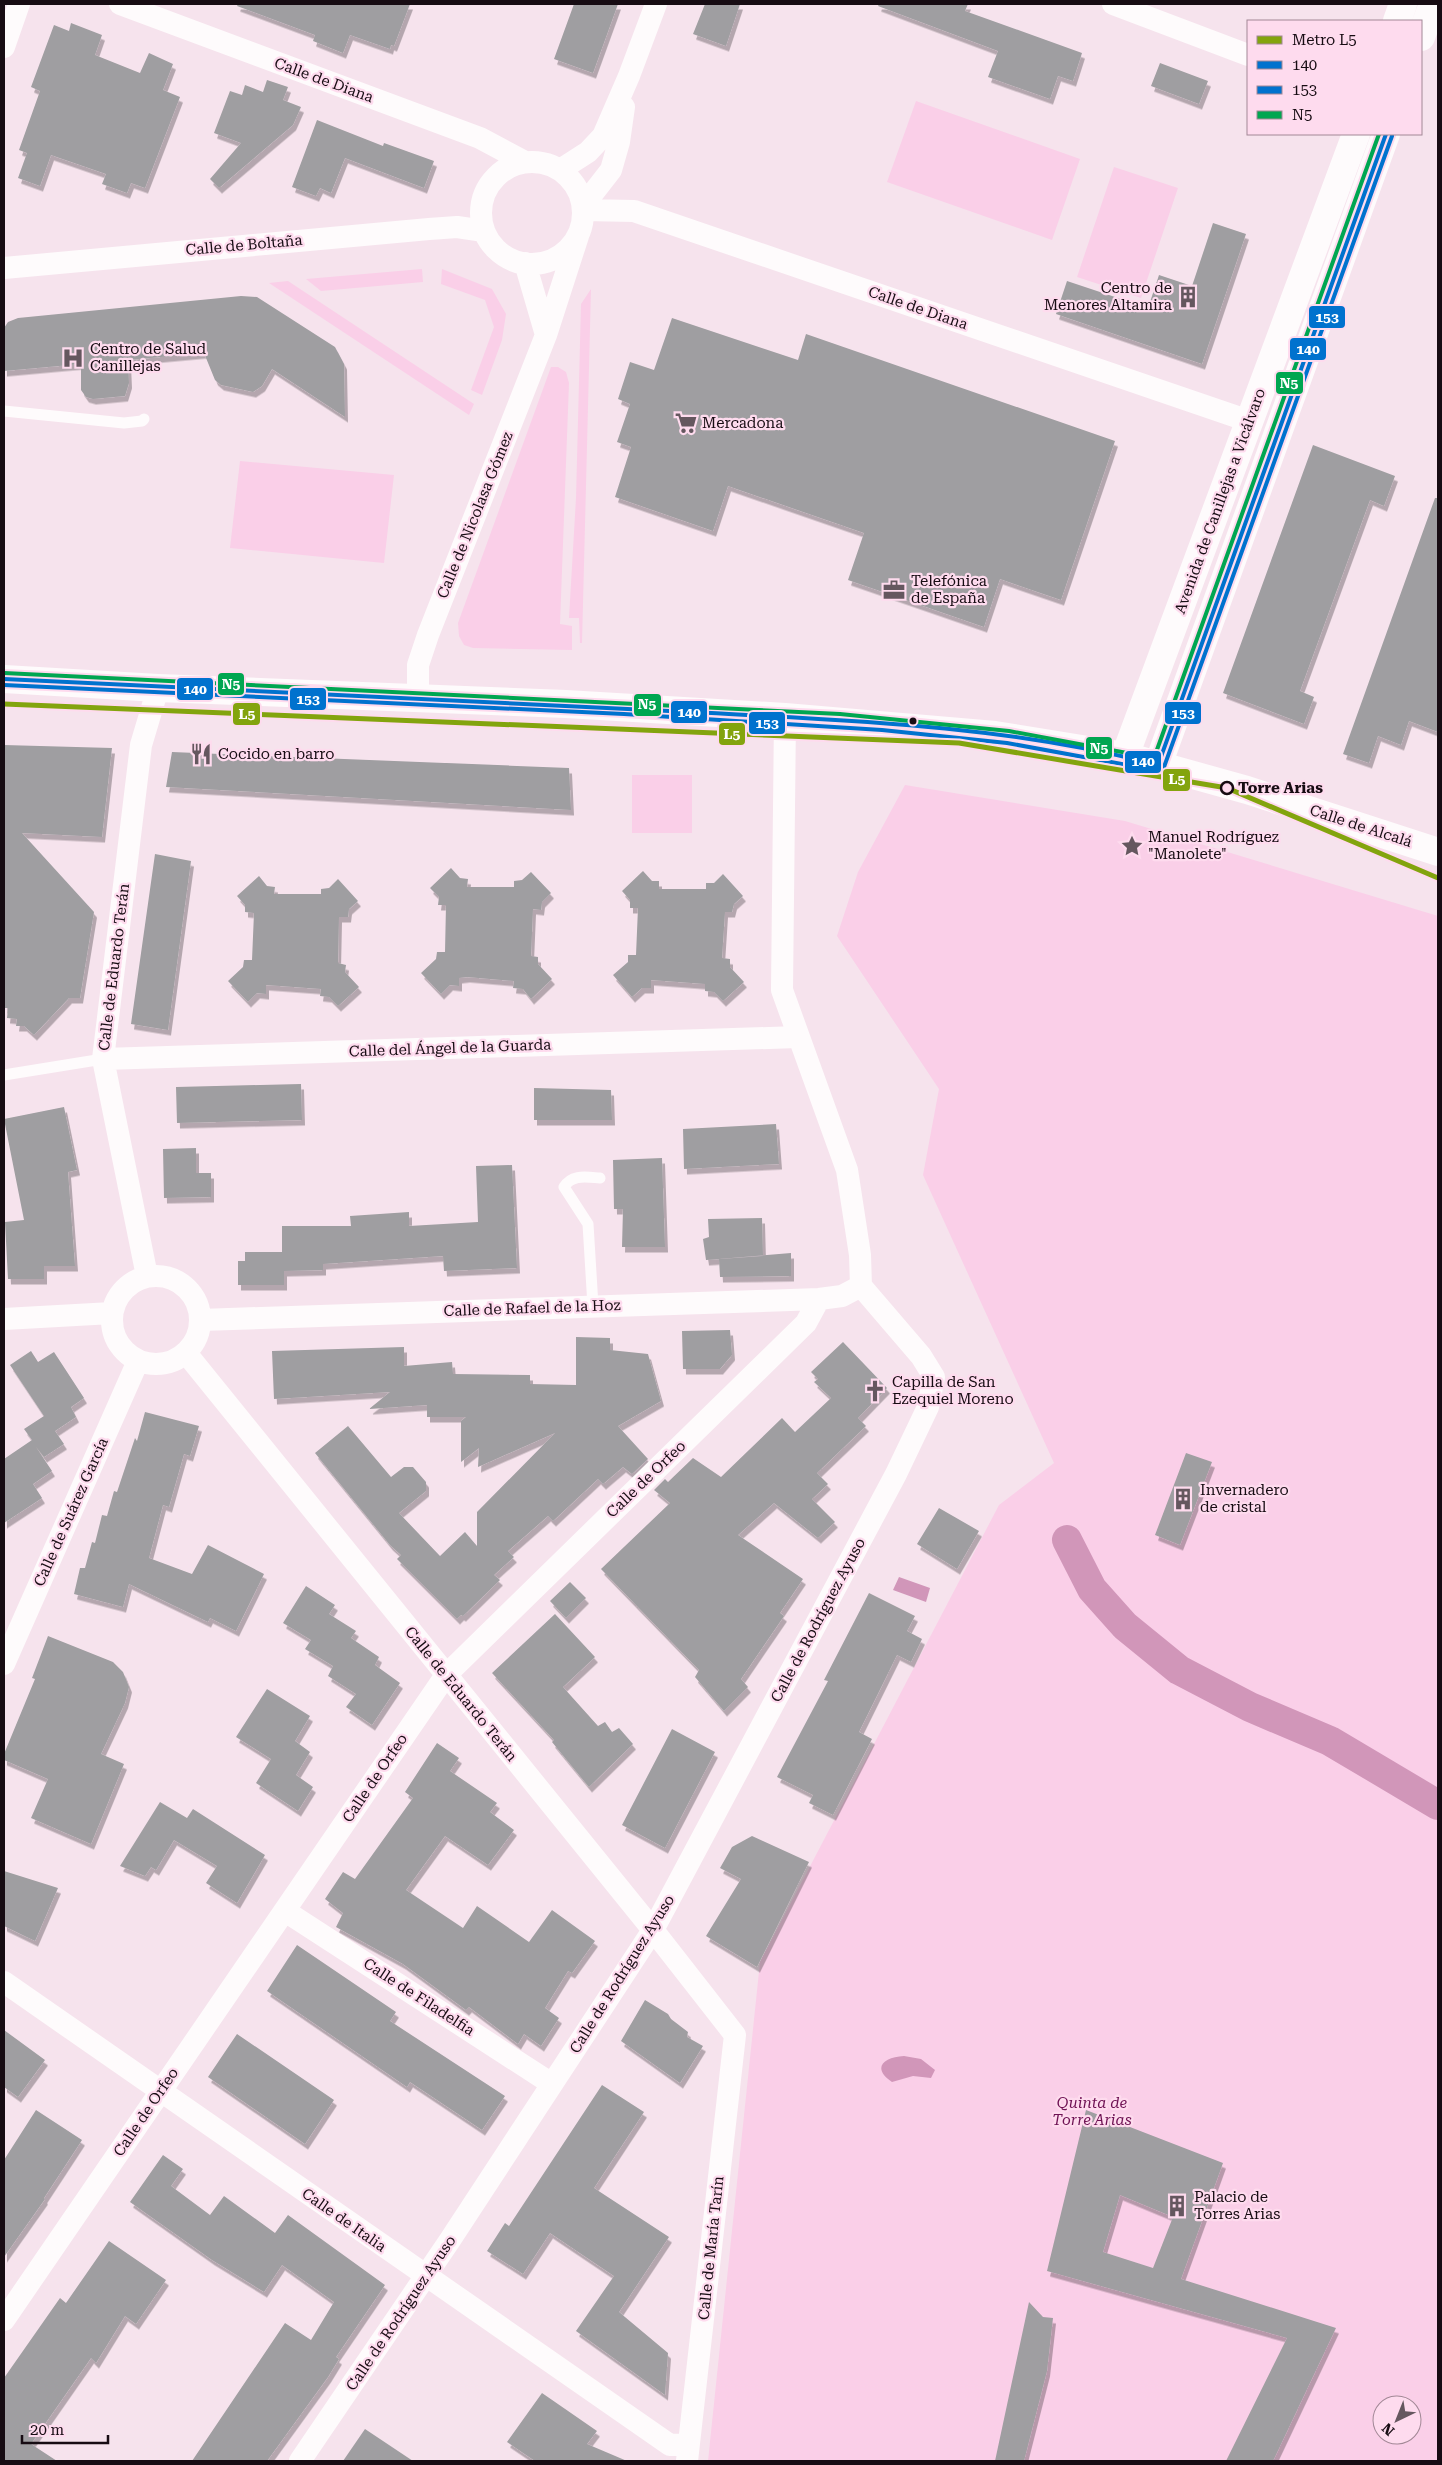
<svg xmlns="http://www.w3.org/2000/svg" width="1442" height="2465" font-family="'Roboto Serif',serif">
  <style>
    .green { fill: #facfe8; fill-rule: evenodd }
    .water { fill: #d196b9 }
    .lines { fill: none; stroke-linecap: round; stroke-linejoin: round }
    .canal { stroke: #d196b9; stroke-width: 30 }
    .building { fill: #9f9ea1; fill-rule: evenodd; filter: url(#shadow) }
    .service { stroke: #fefbfc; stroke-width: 11 }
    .minor { stroke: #fefbfc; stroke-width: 22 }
    .primary { stroke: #fefbfc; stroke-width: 28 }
    .bus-1-casing { stroke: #fedbee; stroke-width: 8 }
    .bus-2-casing { stroke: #fedbee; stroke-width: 8 }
    .bus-3-casing { stroke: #fedbee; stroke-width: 8 }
    .bus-1 { stroke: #0072ce; stroke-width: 4 }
    .bus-2 { stroke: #0072ce; stroke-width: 4 }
    .bus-3 { stroke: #00a651; stroke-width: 4 }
    .metro-1-casing { stroke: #fedbee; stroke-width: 9 }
    .metro-1 { stroke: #83a40e; stroke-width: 5 }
    .bus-dot { fill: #170c13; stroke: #fedbee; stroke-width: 2 }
    .stop-dot { fill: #fedbee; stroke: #170c13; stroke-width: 2.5 }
    .labels { text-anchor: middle; stroke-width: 4.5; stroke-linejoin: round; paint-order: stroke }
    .street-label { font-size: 15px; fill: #170c13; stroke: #fedbee }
    .poi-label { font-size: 15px; fill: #170c13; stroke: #fedbee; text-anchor: start }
    .stop-label { font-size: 15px; font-weight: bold; fill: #170c13; stroke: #fedbee; text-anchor: start }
    .park-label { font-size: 15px; font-style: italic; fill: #6e1153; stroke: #fedbee }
    .line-badge { stroke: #fedbee; stroke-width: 2 }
    .badge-label { font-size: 14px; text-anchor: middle; font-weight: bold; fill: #fff }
  </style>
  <defs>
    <filter id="shadow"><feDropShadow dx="3" dy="5.5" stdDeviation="0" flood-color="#0004"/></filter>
  </defs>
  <rect width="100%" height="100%" fill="#f6e3ed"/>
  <path class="green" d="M916 101 1080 159 1052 240 887 182Z
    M1114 167 1178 188 1141 298 1077 277Z
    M422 269 423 282 321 291 306 279Z
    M442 269 492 289 506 314 502 340 482 395 471 390 494 327 485 300 441 284Z
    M288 281 474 404 469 415 269 283Z
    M591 289 582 643H580L579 618H569L576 498 581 304Z
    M551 367H558L566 372 569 383 560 624 572 626V650L473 648 464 645 459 636 458 623Z
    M240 461 394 475 384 563 230 548Z
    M632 775H692V833H632Z
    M905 785 1125 821 1438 916V2461H708L760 1962 999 1505 1054 1463 923 1175 939 1089 837 936 858 872ZM1382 2405H1412V2435H1382Z"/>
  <path class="water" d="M899 1577 930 1588 926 1602 893 1590Z
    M904 2056 921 2059 935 2070 931 2078 913 2076 892 2082C871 2068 884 2057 904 2056Z"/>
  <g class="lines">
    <path class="canal" d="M1067 1540 1092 1589 1125 1626 1179 1670 1250 1707 1330 1741 1438 1805"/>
  </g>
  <path class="building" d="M238 4H410L394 46 391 45 390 49 350 35 343 53 313 41 315 35 237 6Z
    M574 4H618L593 73 554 59Z
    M705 4H740L726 46 693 34Z
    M879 4H968L965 11 1082 53 1073 81 1058 76 1050 99 988 77 998 51 878 6Z
    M71 23 102 35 95 55 140 73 149 53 173 64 163 90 180 97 145 188 131 183 127 193 102 184 106 174 51 155 40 186 18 178 27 153 19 150 40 91 31 87 54 25 69 31Z
    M1160 63 1208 81 1199 104 1151 86Z
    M267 80 288 87 283 100 301 107 293 125 219 188 210 179 241 143 214 133 230 91 242 95 245 85 263 92Z
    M317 120 383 146 384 143 434 161 424 188 345 158 331 193 320 188 316 196 292 187Z
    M1213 223 1246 234 1202 364 1056 314 1067 281 1148 308 1159 275 1192 286Z
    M241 296 257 297 335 347 344 364 345 417 272 369 262 386 253 392 221 385 215 380 204 353 128 360 129 383 125 396 93 399 86 397 81 390V364L4 371V328L8 322 18 318Z
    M672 318 798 360 806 334 1115 441 1061 600 1000 579 984 627 848 580 864 533 728 486 713 531 615 497 631 447 617 442 630 404 618 399 630 362 654 370Z
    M1313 445 1395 476 1384 506 1370 500 1300 691 1314 697 1304 724 1223 693Z
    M1435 498H1438V732L1409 721 1401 745 1378 736 1369 763 1343 754Z
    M4 745 112 748 102 837 22 833 94 912 80 998H69L34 1035 24 1026H16L17 1019 7 1018 8 1008H4Z
    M172 752 569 768 571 810 166 787Z
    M155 854 191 861 168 1030 131 1024Z
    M451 868 460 878 468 879 467 887H514V881L522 880 531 872 551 893 542 902 541 910 533 909 531 956 538 957V964L552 979 531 999 523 989 513 988 514 981 467 977 459 978V986L450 985 441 994 421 973 436 959 437 952H445L446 905H438L439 897 430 888Z
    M643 871 652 881H659V889H706V883H714L723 874 743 896 734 904 732 912H725L722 958 730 959V967L744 982 723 1001 714 992 705 991V984L651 980V988H642L632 997 613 975 628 962V955H636L638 908H630V900L622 891Z
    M259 876 267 886 275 887 274 894H321V889L329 888 338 879 358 901 349 909 348 917H339L338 963 346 965 345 972 359 987 338 1006 329 997 320 996 321 989 266 985V994L257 993 248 1002 228 981 243 967 244 960H252L254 913 245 912V905L237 896Z
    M301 1084 302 1120 177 1123 176 1087Z
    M534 1088 611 1090 612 1120H534Z
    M64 1107 77 1170 68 1172 75 1266H44V1279H8L5 1222 24 1220 4 1119Z
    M776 1124 779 1164 684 1169 683 1129Z
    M196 1148V1173H211V1197L164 1198 163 1149Z
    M662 1158 665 1247H622L623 1209H614L613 1160Z
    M512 1165 517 1268 444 1271 443 1256 323 1264V1270L284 1271V1285H238V1261H245V1252H282V1226H351L350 1216 409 1212V1226L478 1222 476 1166Z
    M762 1218 763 1256 706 1260 703 1239 709 1237 708 1219Z
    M791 1253V1276L720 1277 719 1259Z
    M730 1330 732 1355 720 1369H683L682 1331Z
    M576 1337 610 1338V1350L648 1354 661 1401 618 1426 648 1459 632 1474 623 1467 603 1484 598 1479 553 1521 548 1516 508 1551 514 1557 494 1575 500 1580 463 1616 461 1615 457 1619 397 1559 401 1555 390 1545 315 1453 348 1426 391 1477 404 1467H413L426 1482V1491L399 1513 440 1556 465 1532 477 1546V1512L555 1433 478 1467 479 1448 461 1462V1421L466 1417H427V1405L369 1409 390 1392 274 1399 272 1351 404 1347V1366L452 1362 453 1374 530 1375V1384L576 1385Z
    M843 1342 887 1388 858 1418 866 1426 817 1473 828 1484 812 1499 835 1522 818 1538 774 1503 738 1535 803 1579 780 1613 784 1616 741 1679 748 1687 724 1711 695 1677 699 1670 601 1569 670 1503 654 1490 665 1479 668 1482 693 1458 721 1477 782 1418 795 1432 831 1398 814 1382 818 1379 811 1372Z
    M31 1351 38 1362 54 1352 84 1398 71 1407 76 1417 55 1431 64 1444 44 1457 36 1447 52 1471 33 1484 42 1498 4 1523V1459L32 1440 24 1429 44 1416 10 1365Z
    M145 1412 199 1426 190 1456 184 1454 169 1507 163 1505 149 1558 192 1574 208 1545 264 1574 236 1631 210 1618 208 1622 129 1584 123 1607 74 1594 80 1568H85L92 1542 95 1543 102 1515 107 1516 114 1491 117 1492 135 1438 137 1441Z
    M1186 1453 1212 1462 1180 1545 1155 1535Z
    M939 1508 979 1531 957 1569 917 1544Z
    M570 1582 586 1598 566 1618 550 1601Z
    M306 1586 335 1605 329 1614 356 1631 351 1638 379 1657 375 1665 400 1683 372 1725 346 1707 356 1694 328 1676 333 1666 305 1649 311 1640 283 1623Z
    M869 1593 915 1616 907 1631 922 1639 911 1662 897 1655 859 1732 872 1739 833 1815 809 1803 813 1795 777 1777 828 1681 824 1680Z
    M555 1614 595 1657 563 1687 598 1726 605 1722 612 1732 619 1728 633 1744 589 1787 552 1742 554 1740 492 1673Z
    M48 1636 113 1662 123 1672 129 1687 125 1703 101 1754 124 1764 91 1844 31 1818 48 1779 4 1760V1754L35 1679 32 1678Z
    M267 1689 310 1716 295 1741 310 1752 296 1775 313 1787 298 1811 256 1783 271 1759 236 1737Z
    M672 1729 715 1752 665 1848 622 1825Z
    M437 1743 459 1758 450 1771 497 1803 490 1812 514 1830 488 1865 445 1836 406 1890 463 1928 477 1906 529 1942 552 1910 595 1941 572 1973 568 1971 545 2008 559 2018 541 2046 524 2034 518 2044 469 2007 466 2010 403 1964 336 1927 343 1913 325 1899 343 1872 355 1879 413 1798 405 1792Z
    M160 1802 187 1818 193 1809 265 1855 237 1903 206 1883 217 1866 174 1840 156 1870 151 1867 145 1876 120 1866Z
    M752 1836 809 1862 757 1967 706 1936 741 1879 720 1868 732 1847Z
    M4 1871 58 1888 35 1941 4 1926Z
    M297 1945 396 2012 390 2021 505 2096 482 2130 410 2082 407 2087 267 1991Z
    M645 2000 668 2014 671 2019 688 2032 687 2037 703 2046 680 2083 621 2041Z
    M4 2030 45 2060 18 2097 4 2087Z
    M237 2034 334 2100 305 2144 208 2077Z
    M602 2085 644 2112 594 2188 669 2237 619 2312 668 2353 665 2395 576 2331 614 2276 550 2233 523 2274 487 2251 505 2223 509 2226Z
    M36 2110 82 2140 44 2198 45 2199 4 2257V2160Z
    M1086 2110 1223 2163 1181 2279 1336 2328 1273 2461H1226L1287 2338 1047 2271ZM1120 2195 1173 2217 1153 2268 1103 2252Z
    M163 2155 183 2169 171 2186 210 2215 224 2196 275 2233 288 2215 385 2285 336 2357 339 2359 328 2377 267 2461H192L285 2323 311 2340 334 2302 282 2265 264 2292 212 2260 130 2202Z
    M109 2241 166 2280 136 2324 125 2316 96 2363 91 2358 31 2444 57 2461H4V2378L60 2298 66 2303Z
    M1029 2302 1043 2317 1053 2318 1047 2371 1024 2461H995Z
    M542 2393 597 2431 587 2444 627 2461H535L507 2442Z
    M365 2429 413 2461H343Z"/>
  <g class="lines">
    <path class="service" d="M4 411 124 423 142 421 144 419
      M4 1075 103 1059
      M593 1306 588 1224 564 1187C572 1174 586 1177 600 1178"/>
    <path class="minor" d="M120 4 480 138 525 162
      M1113 4 1248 55
      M4 47 19 4
      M481 213a51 51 0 1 1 102 0a51 51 0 1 1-102 0Z
      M560 170 588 152 603 136 629 76 656 4
      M583 206 611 170 619 142 624 107
      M584 210 634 211 1249 421
      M525 263 546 335
      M4 268 429 229 457 227 484 231
      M418 698V665L428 635 546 335 578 236
      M103 1059 798 1037
      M112 1320a44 44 0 1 1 88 0a44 44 0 1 1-88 0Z
      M147 1276 103 1059 141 745 158 688
      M4 1319 112 1313
      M201 1320 819 1299 842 1296 861 1286
      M186 1353 653 1930 735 2035 687 2461
      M4 1664 138 1361
      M285 1911 552 2084
      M4 1982 670 2445 689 2444
      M4 2320 446 1675 806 1323 819 1299
      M300 2461 450 2240 653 1930 896 1474 928 1407 934 1377 921 1356 861 1286 860 1255 847 1170 782 990 785 717"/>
    <path class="primary" d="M1397 21 1403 4
      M1421 37 1433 4
      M4 679 158 688 566 704 785 717 995 735 1125 756 1247 790 1438 852
      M1125 756 1356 134
      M1158 765 1386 134"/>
    <g class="bus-1-casing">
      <path id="bus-1" d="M4 679C233 692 462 699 690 712 846 720 1006 725 1158 765L1386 134"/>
    </g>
    <g class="bus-2-casing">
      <path id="bus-2" d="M4 685 624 714 882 730 1007 743 1160 771 1164 767 1392 136"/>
    </g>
    <g class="bus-3-casing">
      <path id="bus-3" d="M4 673 840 714 1009 731 1154 758 1379 134"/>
    </g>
    <use href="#bus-1" class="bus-1"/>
    <use href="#bus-2" class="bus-2"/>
    <use href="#bus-3" class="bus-3"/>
    <g class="metro-1-casing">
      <path id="metro-1" d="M4 704 959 743 1227 788 1438 878"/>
    </g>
    <use href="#metro-1" class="metro-1"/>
  </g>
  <defs>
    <g id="building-bare" transform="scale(1.725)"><path d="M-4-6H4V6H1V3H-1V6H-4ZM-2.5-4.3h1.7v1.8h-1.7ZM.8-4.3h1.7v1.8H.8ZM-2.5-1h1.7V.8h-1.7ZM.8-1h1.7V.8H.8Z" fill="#65575f" stroke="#fedbee" stroke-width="2.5" paint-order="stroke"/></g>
    <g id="hospital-bare" transform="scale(1.725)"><path d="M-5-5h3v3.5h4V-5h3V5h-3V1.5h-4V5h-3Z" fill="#65575f" stroke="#fedbee" stroke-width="2.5" paint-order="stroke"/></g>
    <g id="supermarket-bare" transform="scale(1.725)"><path d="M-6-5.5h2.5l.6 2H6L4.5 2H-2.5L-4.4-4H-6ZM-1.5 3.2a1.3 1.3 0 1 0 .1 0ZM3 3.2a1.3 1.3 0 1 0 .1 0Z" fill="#65575f" stroke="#fedbee" stroke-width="2.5" paint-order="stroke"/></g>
    <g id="office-bare" transform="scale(1.725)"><path d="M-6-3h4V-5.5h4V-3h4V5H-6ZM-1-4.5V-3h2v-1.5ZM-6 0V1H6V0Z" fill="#65575f" stroke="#fedbee" stroke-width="2.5" paint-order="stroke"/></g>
    <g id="restaurant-bare" transform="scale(1.725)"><path d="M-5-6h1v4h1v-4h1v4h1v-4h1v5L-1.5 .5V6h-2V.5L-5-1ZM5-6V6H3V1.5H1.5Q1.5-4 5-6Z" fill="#65575f" stroke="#fedbee" stroke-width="2.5" paint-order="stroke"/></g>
    <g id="sight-bare" transform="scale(1.725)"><path d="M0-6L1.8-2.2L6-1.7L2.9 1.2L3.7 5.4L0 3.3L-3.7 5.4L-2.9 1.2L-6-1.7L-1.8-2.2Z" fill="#65575f" stroke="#fedbee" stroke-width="2.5" paint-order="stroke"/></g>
    <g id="church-bare" transform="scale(1.725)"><path d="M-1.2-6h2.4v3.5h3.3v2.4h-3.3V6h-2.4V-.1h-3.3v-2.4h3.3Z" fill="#65575f" stroke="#fedbee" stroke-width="2.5" paint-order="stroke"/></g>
  </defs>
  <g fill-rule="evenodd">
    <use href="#building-bare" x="1188" y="297"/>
    <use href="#hospital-bare" x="73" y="358"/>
    <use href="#supermarket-bare" x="686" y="423"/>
    <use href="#office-bare" x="894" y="590"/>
    <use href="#restaurant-bare" x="201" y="754"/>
    <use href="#sight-bare" x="1132" y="846"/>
    <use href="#church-bare" x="875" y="1391"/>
    <use href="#building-bare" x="1183" y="1499"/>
    <use href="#building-bare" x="1177" y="2206"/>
  </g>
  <circle class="bus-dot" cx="913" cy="721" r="4.5"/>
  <circle class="stop-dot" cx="1227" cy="788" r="6"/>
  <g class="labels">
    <g class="street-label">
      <text transform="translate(324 80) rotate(20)" y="5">Calle de Diana</text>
      <text transform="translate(244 245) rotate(-5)" y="5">Calle de Boltaña</text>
      <text transform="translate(918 308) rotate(19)" y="5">Calle de Diana</text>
      <text transform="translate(1220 501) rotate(-70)" y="5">Avenida de Canillejas a Vicálvaro</text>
      <text transform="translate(475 515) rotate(-68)" y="5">Calle de Nicolasa Gómez</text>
      <text transform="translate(1361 826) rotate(18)" y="5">Calle de Alcalá</text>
      <text transform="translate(114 967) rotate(-83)" y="5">Calle de Eduardo Terán</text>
      <text transform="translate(450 1048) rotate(-2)" y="5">Calle del Ángel de la Guarda</text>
      <text transform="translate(532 1308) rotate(-2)" y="5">Calle de Rafael de la Hoz</text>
      <text transform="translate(646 1479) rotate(-44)" y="5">Calle de Orfeo</text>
      <text transform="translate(71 1512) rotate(-66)" y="5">Calle de Suárez García</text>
      <text transform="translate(818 1620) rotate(-62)" y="5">Calle de Rodríguez Ayuso</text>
      <text transform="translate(461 1694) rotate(51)" y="5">Calle de Eduardo Terán</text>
      <text transform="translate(375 1778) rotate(-56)" y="5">Calle de Orfeo</text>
      <text transform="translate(622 1974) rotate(-58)" y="5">Calle de Rodríguez Ayuso</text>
      <text transform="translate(419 1997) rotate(33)" y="5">Calle de Filadelfia</text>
      <text transform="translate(146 2112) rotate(-56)" y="5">Calle de Orfeo</text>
      <text transform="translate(344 2220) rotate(35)" y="5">Calle de Italia</text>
      <text transform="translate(711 2248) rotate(-84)" y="5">Calle de María Tarín</text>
      <text transform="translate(401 2313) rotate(-56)" y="5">Calle de Rodríguez Ayuso</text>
    </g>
    <g class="poi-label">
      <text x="1172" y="293" text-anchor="end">Centro de<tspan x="1172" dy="17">Menores Altamira</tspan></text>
      <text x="90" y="354">Centro de Salud<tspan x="90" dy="17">Canillejas</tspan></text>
      <text x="702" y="428">Mercadona</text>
      <text x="911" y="586">Telefónica<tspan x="911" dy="17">de España</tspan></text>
      <text x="218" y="759">Cocido en barro</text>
      <text x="1148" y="842">Manuel Rodríguez<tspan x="1148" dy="17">"Manolete"</tspan></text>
      <text x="892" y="1387">Capilla de San<tspan x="892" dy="17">Ezequiel Moreno</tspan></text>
      <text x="1200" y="1495">Invernadero<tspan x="1200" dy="17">de cristal</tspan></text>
      <text x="1194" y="2202">Palacio de<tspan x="1194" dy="17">Torres Arias</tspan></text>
    </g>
    <g class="stop-label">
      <text x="1238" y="793">Torre Arias</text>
    </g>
    <g class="park-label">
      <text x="1092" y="2108">Quinta de<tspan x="1092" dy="17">Torre Arias</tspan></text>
    </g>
  </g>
  <g class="line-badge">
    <rect x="1308" y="305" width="38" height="24" rx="5" fill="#0072ce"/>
    <rect x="1289" y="337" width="38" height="24" rx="5" fill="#0072ce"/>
    <rect x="1275" y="371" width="29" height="24" rx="5" fill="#00a651"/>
    <rect x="217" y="672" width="28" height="24" rx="5" fill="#00a651"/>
    <rect x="176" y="677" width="38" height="24" rx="5" fill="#0072ce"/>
    <rect x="289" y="687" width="38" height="24" rx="5" fill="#0072ce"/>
    <rect x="633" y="693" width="29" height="24" rx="5" fill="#00a651"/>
    <rect x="670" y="700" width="38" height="24" rx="5" fill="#0072ce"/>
    <rect x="1164" y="701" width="38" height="24" rx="5" fill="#0072ce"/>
    <rect x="232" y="702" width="29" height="24" rx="5" fill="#83a40e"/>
    <rect x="748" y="711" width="38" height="24" rx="5" fill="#0072ce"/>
    <rect x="718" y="722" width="28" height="24" rx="5" fill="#83a40e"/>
    <rect x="1085" y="736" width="28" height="24" rx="5" fill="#00a651"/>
    <rect x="1124" y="750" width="38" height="24" rx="5" fill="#0072ce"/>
    <rect x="1162" y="768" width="29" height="24" rx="5" fill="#83a40e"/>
  </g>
  <g class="badge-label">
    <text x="1327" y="322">153</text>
    <text x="1308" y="354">140</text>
    <text x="1289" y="388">N5</text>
    <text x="231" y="689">N5</text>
    <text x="195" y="694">140</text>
    <text x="308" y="704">153</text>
    <text x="647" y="709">N5</text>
    <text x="689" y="717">140</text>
    <text x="1183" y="718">153</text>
    <text x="247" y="719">L5</text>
    <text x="767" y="728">153</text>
    <text x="732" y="739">L5</text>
    <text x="1099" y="753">N5</text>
    <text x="1143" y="766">140</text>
    <text x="1177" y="784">L5</text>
  </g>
  <rect width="1442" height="2465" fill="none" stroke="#170c13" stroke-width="10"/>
  <rect x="1247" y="20" width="175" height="115" fill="#fedbee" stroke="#a28896"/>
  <rect x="1257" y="36" width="25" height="8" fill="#83a40e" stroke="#a28896"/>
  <text x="1292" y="45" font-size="15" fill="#170c13">Metro L5</text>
  <rect x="1257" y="61" width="25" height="8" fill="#0072ce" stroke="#a28896"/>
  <text x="1292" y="70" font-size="15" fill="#170c13">140</text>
  <rect x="1257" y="86" width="25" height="8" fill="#0072ce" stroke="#a28896"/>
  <text x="1292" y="95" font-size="15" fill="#170c13">153</text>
  <rect x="1257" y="111" width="25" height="8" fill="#00a651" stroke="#a28896"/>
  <text x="1292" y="120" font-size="15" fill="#170c13">N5</text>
  <g transform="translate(1397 2420) rotate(223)"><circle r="24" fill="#fedbee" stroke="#a28896"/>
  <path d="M0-4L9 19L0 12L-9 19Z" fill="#65575f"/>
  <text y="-8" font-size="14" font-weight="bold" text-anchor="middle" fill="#170c13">N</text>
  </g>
  <path d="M22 2435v8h86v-8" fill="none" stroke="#170c13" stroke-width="2.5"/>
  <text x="30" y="2435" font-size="15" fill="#170c13" stroke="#fedbee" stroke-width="4" paint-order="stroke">20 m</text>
</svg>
